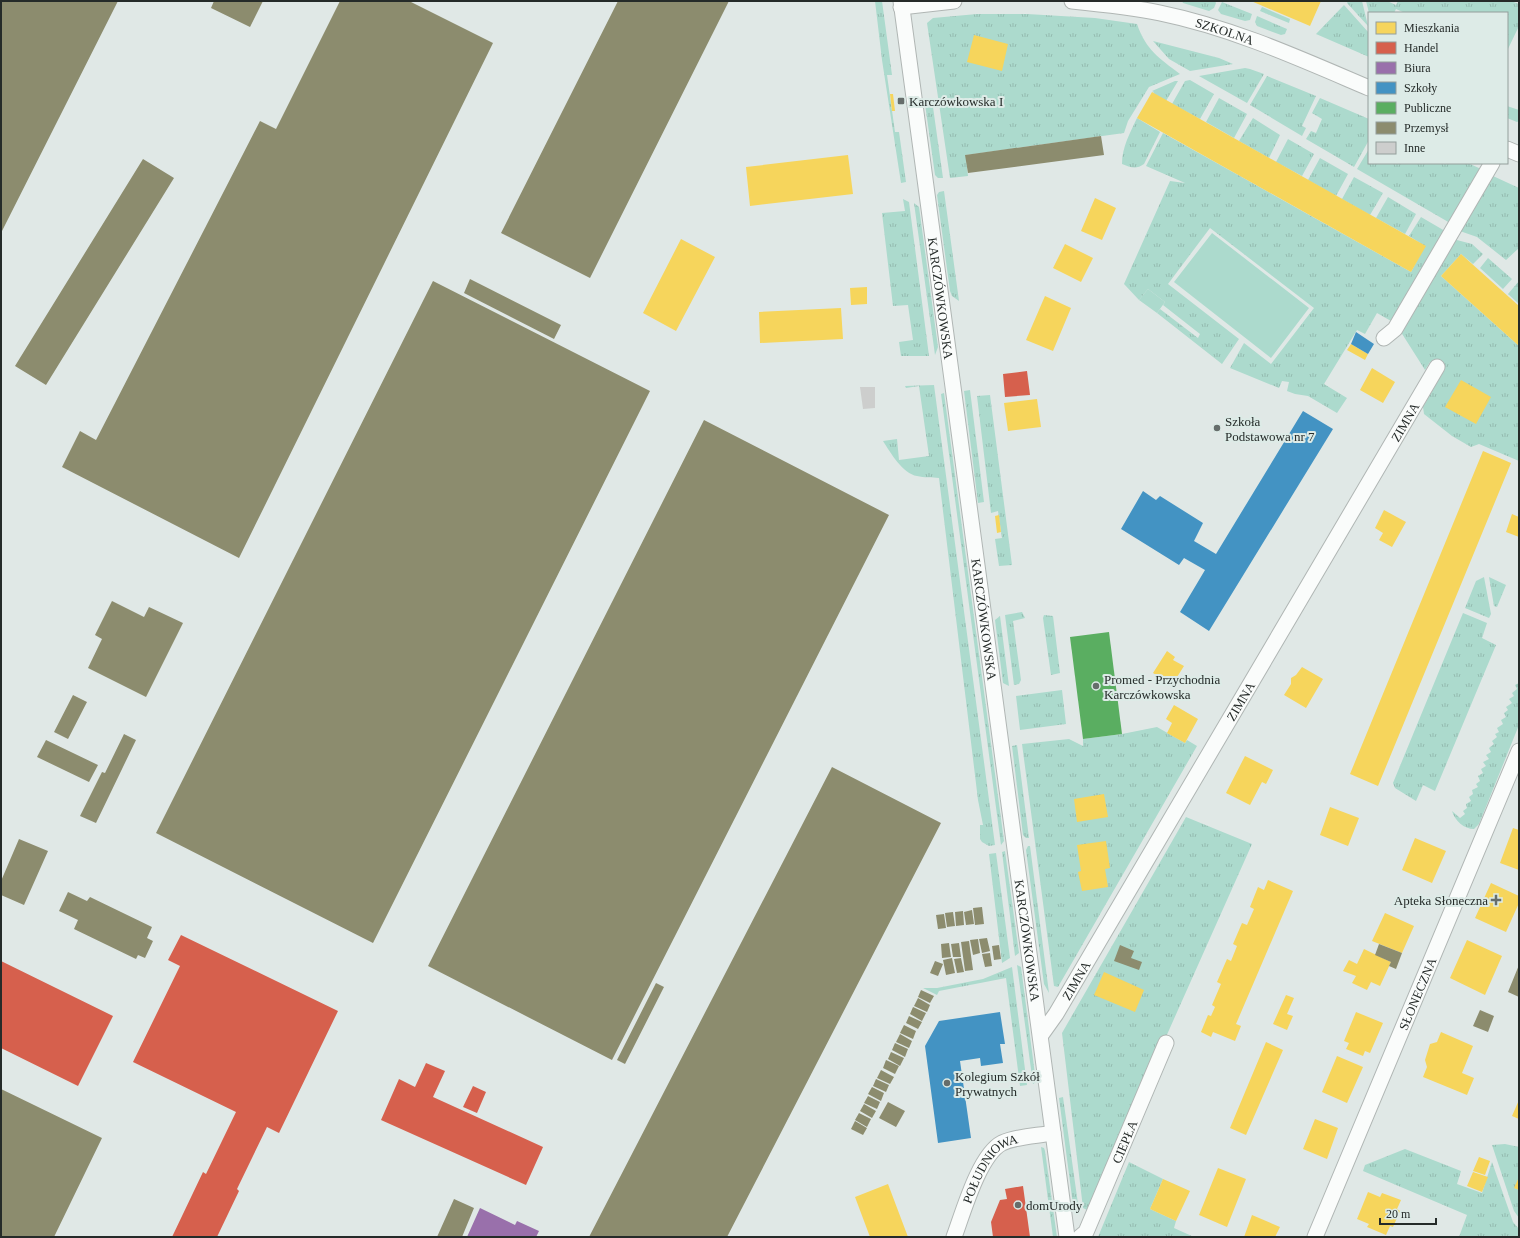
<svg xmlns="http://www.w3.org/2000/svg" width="1520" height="1238" font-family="'Times New Roman',serif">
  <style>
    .grass { fill: url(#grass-tufts) }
    .pitch { fill: #acdacd }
    .homes { fill: #f6d55c }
    .shops { fill: #d6604d }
    .offices { fill: #9970ab }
    .schools { fill: #4393c3 }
    .public { fill: #5aae61 }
    .industry { fill: #8c8c6e }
    .building { fill: #cdcecd }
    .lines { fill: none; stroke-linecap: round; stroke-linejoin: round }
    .minor-casing { stroke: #b0b6b4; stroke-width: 17 }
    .minor { stroke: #fafcfb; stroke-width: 15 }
    .poi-dot { fill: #666d6b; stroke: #ddebe7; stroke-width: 1.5 }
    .labels { text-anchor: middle; stroke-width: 4; stroke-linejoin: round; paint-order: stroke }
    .street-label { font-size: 13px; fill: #252b29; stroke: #ddebe7 }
    .poi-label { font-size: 13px; fill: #252b29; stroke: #ddebe7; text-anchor: start }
  </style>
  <defs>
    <pattern id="grass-tufts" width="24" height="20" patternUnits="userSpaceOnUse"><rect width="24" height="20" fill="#acdacd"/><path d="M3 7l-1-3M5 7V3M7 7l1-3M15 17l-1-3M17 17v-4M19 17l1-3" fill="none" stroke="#94bbb0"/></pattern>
  </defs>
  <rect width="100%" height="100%" fill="#e0e8e6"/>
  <path class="grass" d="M875 1H882L892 75H887L895 132H899L906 182 901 183 882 60Z
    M1182 1H1215L1216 3 1214 8 1209 11 1183 3Z
    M1348 1H1362L1368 26 1347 3Z
    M1366 1H1387L1396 5 1398 1H1511L1519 4V26L1507 51V13H1405L1396 9 1394 13H1369Z
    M1222 2 1252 14 1250 20 1245 21 1221 14 1218 10Z
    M1344 5 1369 33V57L1316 34Z
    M1262 7 1290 19 1289 23 1260 11Z
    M977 14H1027L1095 18 1137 24C1146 50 1159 58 1180 74L1149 87 1128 121 1124 133 966 155 968 176 950 178 927 23 933 18Z
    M1257 16 1287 29 1285 34 1281 35 1257 26 1255 22Z
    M1153 41 1219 58 1233 64 1190 71 1169 59Z
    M1245 68 1250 69 1264 74 1247 103 1199 76Z
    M1267 76 1316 96 1302 126 1306 128 1302 136 1250 105Z
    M1190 80 1214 94 1200 119 1172 104 1185 81Z
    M1175 81H1178L1166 101 1153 93 1154 92 1152 91Z
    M1219 98 1247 114 1234 138 1206 122Z
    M1320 98 1369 119V140L1354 167 1306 139 1311 131 1316 133 1322 119 1312 113Z
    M928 100H932L943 178H938L935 175 925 104Z
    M1507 106 1519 110V121L1517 122 1507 118Z
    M1137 118 1160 132 1144 164C1136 170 1130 167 1122 164 1122 147 1130 133 1137 118Z
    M1253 118 1280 135 1269 158 1239 141Z
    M1163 133 1411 272 1425 246 1409 236 1421 217 1445 231 1391 321 1377 313 1365 334 1357 330 1324 384 1347 398 1337 413 1308 396 1295 394 1287 391 1289 382 1282 381 1279 388 1230 368 1244 343 1271 364 1314 308 1210 228 1168 284 1239 339 1222 364 1157 313 1160 309 1198 338 1200 334 1163 305 1165 302 1148 289 1139 300 1124 284 1170 181 1185 183 1146 166Z
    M1288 139 1314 154 1302 176 1276 162Z
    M1369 149V163H1468L1481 169 1450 223 1357 169Z
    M1320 158 1348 174 1336 196 1308 180Z
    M1493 176 1519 188V248L1506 260 1477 237 1457 230Z
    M1354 177 1383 193 1370 215 1342 199Z
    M944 191 959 301 952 296 950 291 937 195 939 192Z
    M1388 197 1416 214 1405 234 1376 218Z
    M903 199 909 202 929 356H901L899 342 913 340 908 305 893 306 882 213 905 211Z
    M914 203 919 207 938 347 935 355Z
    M1453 239 1472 244 1483 254 1473 264 1461 254 1441 276 1519 346V461L1479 444 1471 447 1452 436 1424 414 1423 407 1445 369 1430 362 1425 370 1399 329Z
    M1488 258 1512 279 1503 289 1480 268Z
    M1519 281V304L1508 294Z
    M934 385 995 845 989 846 982 842 980 839V825H983L978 800 939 478C932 477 924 478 917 476 903 474 890 452 883 441L897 439 899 460 929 456 919 386 906 388 905 386Z
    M970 390 984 502 978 503 964 391Z
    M944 393 1004 841 1001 845 941 394Z
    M990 395 1012 565 999 566 995 539 1002 538 998 511 991 513 977 396Z
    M1484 577 1491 614 1489 618 1465 608 1476 581Z
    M1489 577 1506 585 1497 607 1494 606Z
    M1022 612 1025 618 1013 621 1021 680 1019 684 1014 685 1005 615Z
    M1463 613 1487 623 1482 638 1496 645 1435 791 1423 785 1416 801 1395 788 1393 783Z
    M1044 615 1053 616 1060 673 1051 675 1043 618Z
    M1000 616 1009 686 1003 683 995 620Z
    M1519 683V725L1479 824 1474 829C1464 829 1455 821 1452 811L1460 818 1465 814 1463 811 1467 808 1466 804 1471 801 1469 797 1473 794 1472 790 1478 787 1476 784 1480 781 1478 776 1483 773 1481 769 1486 766 1483 762 1489 759 1486 755 1491 752 1489 748 1494 744 1492 741 1497 737 1495 734 1499 732 1497 728 1503 724 1501 720 1506 717 1504 713 1508 710 1506 707 1512 703 1509 699 1514 696 1512 693 1517 689 1515 685Z
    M1062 690 1066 724 1020 730 1016 696Z
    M1157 727 1185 743 1187 740 1197 746 1058 987 1054 986 1022 744 1069 739 1083 746V739L1122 734Z
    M1017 745 1029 838H1026L1023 835 1012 746Z
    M1186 817 1252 844 1091 1205 1087 1210 1083 1208 1062 1033Z
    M1028 846H1030L1049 993 1044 984 1026 850Z
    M1005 851 1019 953 1015 956 1002 852Z
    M996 853 1010 958 1002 963 989 854Z
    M1017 965 1021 967 1036 1082 1033 1084Z
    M1012 967 1027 1085 1020 1086 1006 978 939 991 937 995 923 988H937L983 979Z
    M1063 1097 1079 1211 1074 1208 1073 1205 1059 1098Z
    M1505 1144 1519 1147V1177L1515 1188 1519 1190V1218L1514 1211 1492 1145Z
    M1041 1147 1044 1148 1045 1151 1057 1237H1053Z
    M1405 1149 1461 1171 1457 1184 1482 1193 1492 1162 1513 1222 1519 1229V1237H1459L1467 1215 1363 1171 1365 1165Z
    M1129 1162 1163 1179 1150 1209 1176 1221 1174 1228 1194 1237H1098Z"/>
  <path class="pitch" d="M1212 233 1309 308 1271 358 1174 282Z
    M1148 289 1165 302 1157 313 1139 300Z"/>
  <path class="homes" d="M1251 1H1321L1310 26Z
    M974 35 1008 44 1002 71 967 62Z
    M1152 92 1426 246 1411 272 1137 118Z
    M890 94H893L895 111H892Z
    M848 155 853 194 750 206 746 167Z
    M1095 198 1116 208 1102 240 1081 231Z
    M681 239 715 257 676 331 643 313Z
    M1065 244 1093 258 1081 282 1053 268Z
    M1461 254 1519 306V346L1441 276Z
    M867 287V304L851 305 850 288Z
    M1045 296 1071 308 1053 351 1026 340Z
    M841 308 843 339 760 343 759 312Z
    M1351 344 1368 354 1365 360 1347 350Z
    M1372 368 1395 382 1383 403 1360 390Z
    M1461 380 1491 397 1476 424 1445 407Z
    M1037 399 1041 427 1008 431 1004 403Z
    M1483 451 1511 463 1378 786 1350 774Z
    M1384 510 1406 522 1392 547 1379 540 1383 533 1375 528Z
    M1512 514 1519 517V537L1506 532Z
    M999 515 1001 532 997 533 995 516Z
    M1167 651 1175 657 1173 660 1184 666 1172 685 1153 673Z
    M1302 667 1323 679 1306 708 1284 695 1291 684V678L1296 675Z
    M1174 705 1198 719 1185 743 1167 733 1172 723 1166 719Z
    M1245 756 1273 770 1266 784 1262 782 1250 805 1226 793Z
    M1104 794 1108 817 1077 822 1074 799Z
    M1330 807 1359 818 1348 846 1320 835Z
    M1513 828 1519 830V870L1500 863Z
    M1415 838 1446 851 1432 883 1402 870Z
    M1106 841 1110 868 1105 869 1108 887 1082 891 1078 872 1081 871 1077 845Z
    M1268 880 1293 891 1236 1024 1241 1026 1235 1041 1213 1032 1211 1037 1201 1032 1208 1015 1211 1016 1215 1007 1212 1005 1221 984 1217 982 1227 959 1231 961 1237 946 1233 944 1242 923 1247 925 1254 909 1250 907 1258 887 1264 890Z
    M1491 883 1519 896V903L1506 932 1475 918Z
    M1385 913 1414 926 1402 953 1372 941Z
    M1467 940 1502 956 1485 995 1450 978Z
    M1364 949 1391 962 1380 986 1371 982 1367 990 1352 983 1356 976 1343 971 1349 960 1357 964Z
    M1104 972 1144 990 1135 1012 1094 995Z
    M1286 995 1294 998 1287 1014 1293 1016 1287 1030 1273 1024Z
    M1356 1012 1383 1023 1370 1053 1365 1051 1363 1056 1346 1049 1349 1043 1344 1041Z
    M1441 1032 1473 1046 1462 1073 1474 1078 1467 1095 1423 1077 1427 1067 1425 1060 1430 1044 1437 1042Z
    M1266 1042 1283 1050 1246 1135 1230 1128Z
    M1337 1056 1363 1067 1347 1103 1322 1092Z
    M1519 1100V1119L1512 1116Z
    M1315 1119 1338 1128 1327 1159 1303 1149Z
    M1479 1157 1490 1161 1485 1175 1473 1171Z
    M1218 1168 1246 1179 1227 1227 1199 1215Z
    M1473 1172 1488 1177 1482 1192 1467 1186Z
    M1519 1177V1190L1514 1188Z
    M1163 1179 1190 1191 1176 1221 1150 1209Z
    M888 1184 908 1237H870L855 1197Z
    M1368 1192 1380 1197 1382 1193 1401 1200 1397 1209 1400 1211 1393 1227 1390 1226 1386 1235 1367 1227 1369 1224 1357 1219Z
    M1252 1215 1280 1227 1275 1237H1244Z"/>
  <path class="shops" d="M1027 371 1030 395 1005 397 1003 374Z
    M181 935 338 1011 279 1133 267 1127 237 1189 239 1191 217 1237H172L203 1172 206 1174 236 1112 133 1062 180 966 168 960Z
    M1 961 113 1016 78 1086 1 1048Z
    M426 1063 445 1071 433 1097 543 1147 526 1185 381 1120 399 1079 415 1087Z
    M473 1086 486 1092 477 1113 463 1107Z
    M1023 1186 1030 1237H993L991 1222 1000 1200 1007 1199 1005 1189Z"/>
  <path class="offices" d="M480 1208 515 1225 517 1221 539 1231 536 1237H467Z"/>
  <path class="schools" d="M1356 332 1374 344 1368 354 1351 344Z
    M1303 411 1333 429 1209 631 1180 612 1205 570 1184 558 1179 565 1121 529 1143 491 1156 500 1160 496 1203 523 1194 541 1216 554Z
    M1000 1012 1005 1044H1000L1003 1063 981 1066 980 1058 960 1061 971 1138 938 1143 925 1046 939 1021Z"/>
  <path class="public" d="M1109 632 1122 734 1083 739 1070 637Z"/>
  <path class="industry" d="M1 1H118L1 233Z
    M214 1H263L250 27 211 8Z
    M340 1H409L493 43 239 558 62 467 80 431 96 440 260 121 276 129Z
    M618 1H729L590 278 501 233Z
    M1101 136 1104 155 968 173 965 155Z
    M143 159 174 178 46 385 15 366Z
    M470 279 561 325 554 339 464 293Z
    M433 281 650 391 373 943 156 833Z
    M704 420 889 515 612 1060 428 966Z
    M112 601 144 617 149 607 183 623 146 697 88 668 102 639 95 635Z
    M73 695 87 702 68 739 54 732Z
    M124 734 136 740 96 823 80 816 102 772 105 773Z
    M46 740 98 765 89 782 37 757Z
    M832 767 941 823 727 1237H589Z
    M19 839 48 851 24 905 1 895V881Z
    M68 892 87 901 90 897 152 927 147 938 153 941 145 958 138 955 136 959 74 929 78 920 59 911Z
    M982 907 984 924 975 925 973 908Z
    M972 910 974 924 966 925 964 912Z
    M963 911 964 925 956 926 955 912Z
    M953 912 955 926 947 927 945 913Z
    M944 914 946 928 938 929 936 915Z
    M987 938 990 951 982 953 979 939Z
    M978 939 980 953 973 955 970 940Z
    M969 941 973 970 965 971 961 942Z
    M949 943 951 957 942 958 941 944Z
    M959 943 961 957H953L951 944Z
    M1379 944 1402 953 1396 969 1389 966 1391 962 1375 955Z
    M999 945 1001 959 994 960 992 946Z
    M1120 945 1134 951 1131 958 1142 962 1139 970 1114 961Z
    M990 953 992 966 985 967 982 954Z
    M952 958 955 973 946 975 943 960Z
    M961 958 964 972 957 973 954 959Z
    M935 961 943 964 938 976 930 973Z
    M1519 965V997L1508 992Z
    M656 983 664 987 625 1064 617 1060Z
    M921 990 934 996 930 1003 918 997Z
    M918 998 930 1005 927 1012 914 1006Z
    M913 1007 926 1013 922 1021 910 1014Z
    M1480 1010 1494 1016 1488 1032 1473 1026Z
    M909 1016 922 1022 918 1029 906 1023Z
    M904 1025 916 1031 913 1039 900 1033Z
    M900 1034 912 1041 909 1048 896 1042Z
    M895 1043 908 1049 905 1057 892 1050Z
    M891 1052 904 1058 900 1066 888 1059Z
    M886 1060 899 1066 895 1074 883 1068Z
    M881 1070 894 1077 890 1084 877 1078Z
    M876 1079 889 1085 886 1092 873 1086Z
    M872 1087 884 1093 881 1101 868 1094Z
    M1 1089 102 1138 54 1237H1Z
    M868 1096 880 1102 877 1109 864 1103Z
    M888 1102 905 1111 896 1127 879 1118Z
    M864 1104 876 1111 872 1118 860 1111Z
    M859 1113 871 1119 867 1127 855 1120Z
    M855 1121 867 1128 863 1135 851 1129Z
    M454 1199 474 1208 462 1237H437Z"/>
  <path class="building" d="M860 387H875V408L863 409Z"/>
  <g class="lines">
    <g class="minor-casing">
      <g id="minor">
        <path id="s1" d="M901 1C956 413 1013 825 1067 1237"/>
        <path id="s2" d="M1072 1C1102 4 1131 7 1160 13 1233 28 1301 59 1369 88"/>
        <path d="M901 7 954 1"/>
        <path d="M1507 149 1519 154"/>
        <path d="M1384 338 1395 329 1492 163"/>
        <path id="s3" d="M1041 1035 1056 1014 1437 367"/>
        <path id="s4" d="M954 1237C963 1213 979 1155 1002 1143 1017 1136 1037 1136 1053 1133"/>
        <path id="s5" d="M1080 1237 1086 1232 1166 1043"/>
        <path id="s6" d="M1315 1237 1519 751"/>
      </g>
    </g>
    <use href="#minor" class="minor"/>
  </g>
  <g class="poi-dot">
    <rect x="897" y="97" width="8" height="8" rx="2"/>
    <circle cx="1217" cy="428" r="4"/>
    <circle cx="1096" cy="686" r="4"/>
    <path d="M1494 894h4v4h4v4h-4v4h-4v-4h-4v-4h4z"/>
    <circle cx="947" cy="1083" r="4"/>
    <circle cx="1018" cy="1205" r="4"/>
  </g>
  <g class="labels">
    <g class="street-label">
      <text dy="5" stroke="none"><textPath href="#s2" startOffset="156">SZKOLNA</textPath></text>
      <text dy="5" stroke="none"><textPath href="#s1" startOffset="300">KARCZÓWKOWSKA</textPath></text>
      <text dy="5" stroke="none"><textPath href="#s3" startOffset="713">ZIMNA</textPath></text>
      <text dy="5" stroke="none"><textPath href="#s1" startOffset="624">KARCZÓWKOWSKA</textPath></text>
      <text dy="5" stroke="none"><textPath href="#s3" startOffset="389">ZIMNA</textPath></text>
      <text dy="5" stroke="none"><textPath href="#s1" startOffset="948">KARCZÓWKOWSKA</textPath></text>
      <text dy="5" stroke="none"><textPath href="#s3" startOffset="65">ZIMNA</textPath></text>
      <text dy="5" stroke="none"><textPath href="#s6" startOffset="264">SŁONECZNA</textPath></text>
      <text dy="5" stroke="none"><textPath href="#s5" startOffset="106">CIEPŁA</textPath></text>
      <text dy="5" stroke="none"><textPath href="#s4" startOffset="80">POŁUDNIOWA</textPath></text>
    </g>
    <g class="poi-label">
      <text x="909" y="106">Karczówkowska I</text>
      <text x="1225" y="426">Szkoła<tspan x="1225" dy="15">Podstawowa nr 7</tspan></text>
      <text x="1104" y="684">Promed - Przychodnia<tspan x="1104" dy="15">Karczówkowska</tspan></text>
      <text x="1488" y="905" text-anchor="end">Apteka Słoneczna</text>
      <text x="955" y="1081">Kolegium Szkół<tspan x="955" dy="15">Prywatnych</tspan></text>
      <text x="1026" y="1210">domUrody</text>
    </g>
  </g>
  <rect width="1520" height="1238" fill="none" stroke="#252b29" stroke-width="4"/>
  <rect x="1368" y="12" width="140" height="152" fill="#ddebe7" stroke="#939e9b"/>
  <rect x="1376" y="22" width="20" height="12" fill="#f6d55c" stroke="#939e9b"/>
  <text x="1404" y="32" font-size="12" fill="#252b29">Mieszkania</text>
  <rect x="1376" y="42" width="20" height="12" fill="#d6604d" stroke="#939e9b"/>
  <text x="1404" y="52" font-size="12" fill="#252b29">Handel</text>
  <rect x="1376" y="62" width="20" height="12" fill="#9970ab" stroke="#939e9b"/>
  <text x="1404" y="72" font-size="12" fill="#252b29">Biura</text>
  <rect x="1376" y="82" width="20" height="12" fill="#4393c3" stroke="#939e9b"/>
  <text x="1404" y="92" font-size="12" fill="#252b29">Szkoły</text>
  <rect x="1376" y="102" width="20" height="12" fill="#5aae61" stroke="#939e9b"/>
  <text x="1404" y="112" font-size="12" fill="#252b29">Publiczne</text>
  <rect x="1376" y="122" width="20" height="12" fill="#8c8c6e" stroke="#939e9b"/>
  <text x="1404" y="132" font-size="12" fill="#252b29">Przemysł</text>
  <rect x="1376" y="142" width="20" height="12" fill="#cdcecd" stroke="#939e9b"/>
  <text x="1404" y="152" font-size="12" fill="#252b29">Inne</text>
  <path d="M1380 1218v6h56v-6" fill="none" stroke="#252b29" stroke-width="2"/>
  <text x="1386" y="1218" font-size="12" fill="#252b29" stroke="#ddebe7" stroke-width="3" paint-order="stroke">20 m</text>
</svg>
